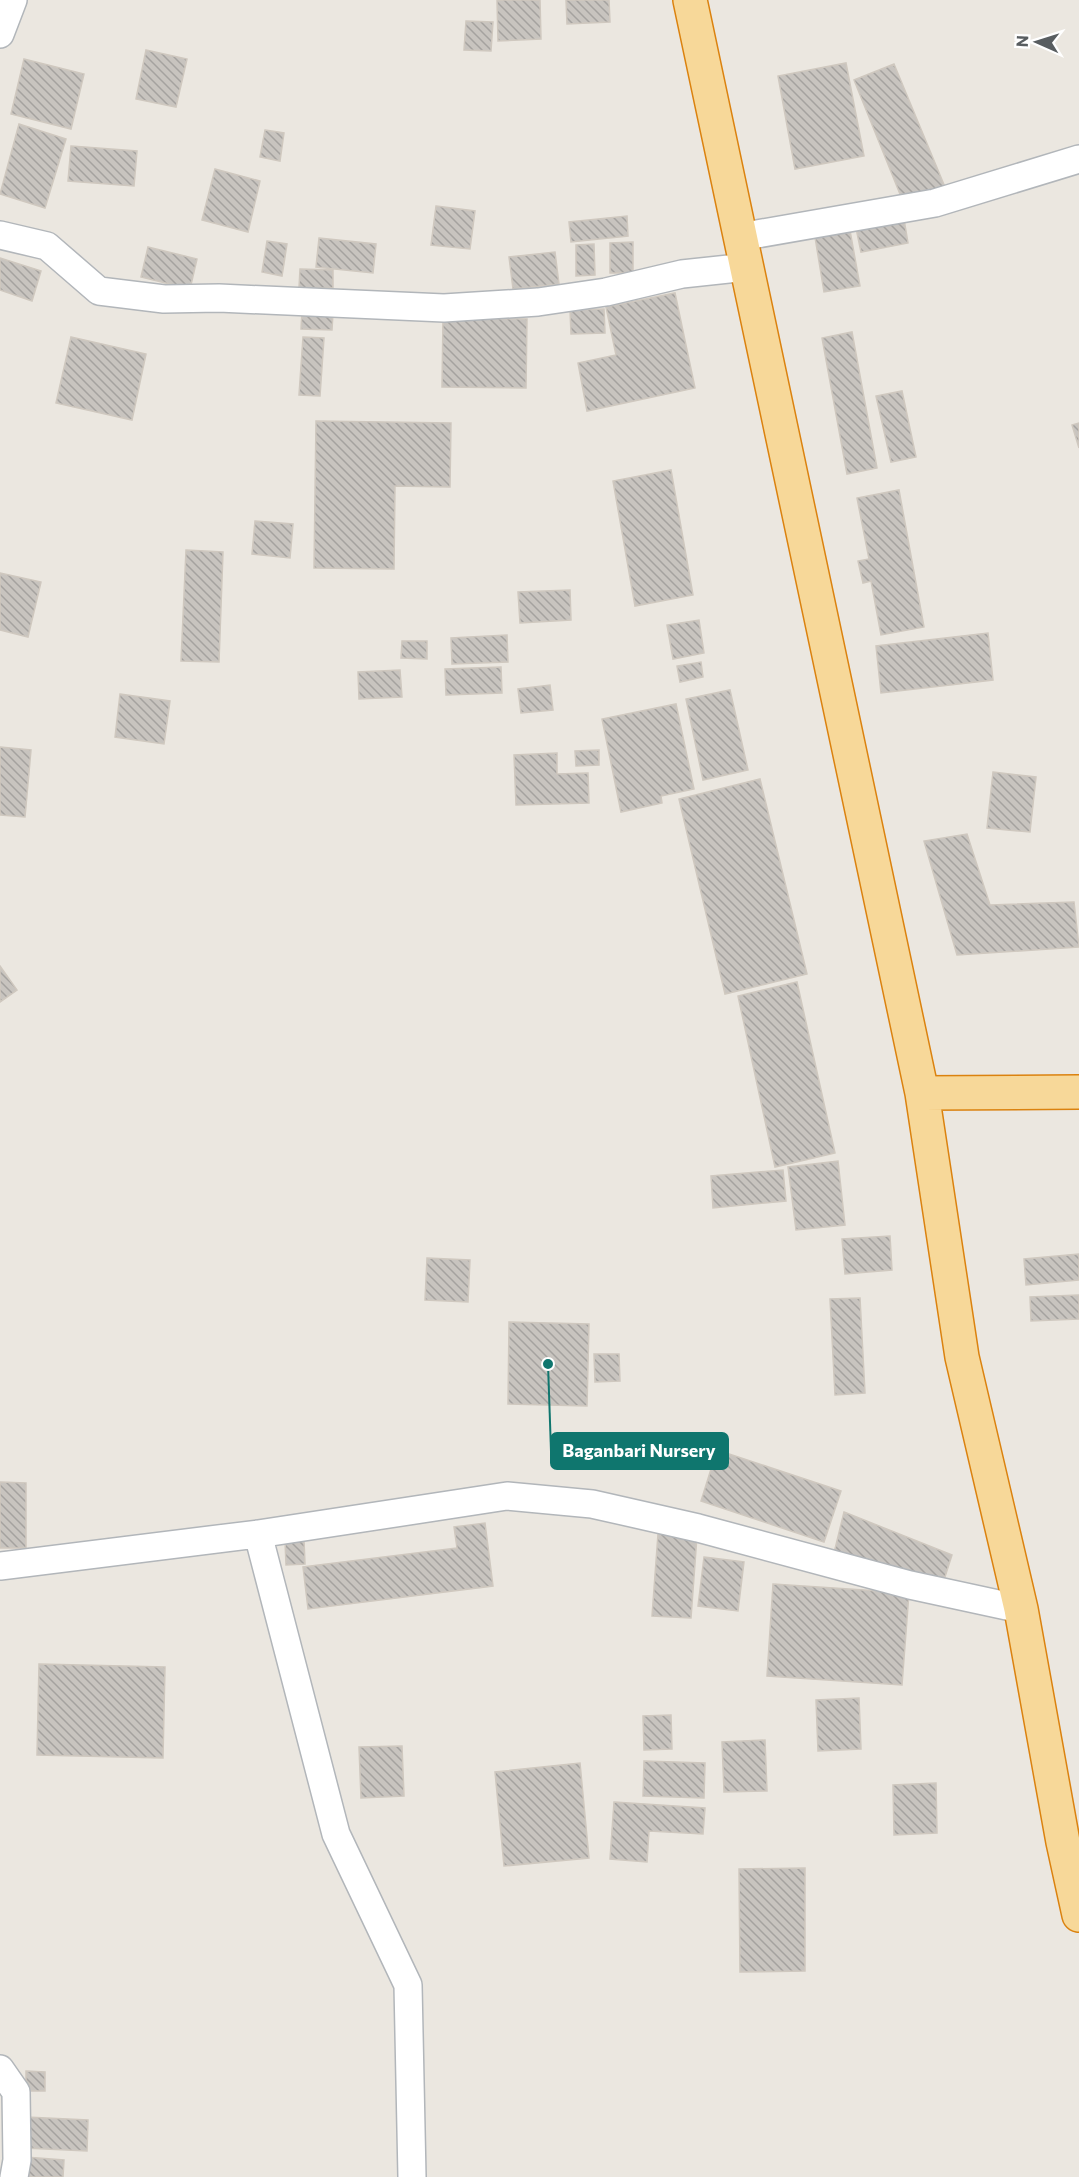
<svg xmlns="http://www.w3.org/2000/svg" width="1079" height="2177" font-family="Commissioner,sans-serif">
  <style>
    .building { fill: url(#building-back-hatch); stroke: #cfc8bf; stroke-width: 1.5 }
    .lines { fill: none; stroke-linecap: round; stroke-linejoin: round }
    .minor-casing { stroke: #b2b6ba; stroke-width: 30 }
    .trunk-casing { stroke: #db820f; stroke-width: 36 }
    .minor { stroke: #fff; stroke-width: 27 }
    .trunk { stroke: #f7d899; stroke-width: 33 }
    .leader { fill: none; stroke: #0f766e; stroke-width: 2 }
    .callout-dot { fill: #0f766e; stroke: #fff; stroke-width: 2 }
    .callout { fill: #0f766e; stroke: #0f766e; stroke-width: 2 }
    .callout-label { font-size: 18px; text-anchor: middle; font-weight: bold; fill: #fff }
  </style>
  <defs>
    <pattern id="building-back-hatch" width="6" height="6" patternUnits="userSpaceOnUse" patternTransform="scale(1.5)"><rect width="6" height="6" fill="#c8c4bf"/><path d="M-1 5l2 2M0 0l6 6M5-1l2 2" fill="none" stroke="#a5a29f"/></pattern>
  </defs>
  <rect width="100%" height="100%" fill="#ebe7e0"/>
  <path class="building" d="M497 0H540L541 39 498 41Z
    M566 0H609L610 22 567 24Z
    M466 21 493 22 491 51 464 50Z
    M146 50 187 59 176 107 136 99Z
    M24 59 84 74 71 129 11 114Z
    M846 63 864 156 795 169 778 76Z
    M894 64 945 187 904 204 854 80Z
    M19 124 66 139 45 208 0 194Z
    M265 130 284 133 280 161 260 157Z
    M71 146 137 151 134 186 68 181Z
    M215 169 260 181 248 232 202 220Z
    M436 206 475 211 470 249 431 245Z
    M627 216 628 236 571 242 569 222Z
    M904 219 908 243 861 252 856 228Z
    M849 225 860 286 824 292 814 231Z
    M319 238 376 244 373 273 316 267Z
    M267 241 287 244 282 276 262 272Z
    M633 242V273H610V243Z
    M594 244 595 275 576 276V245Z
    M148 247 197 259 190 289 141 277Z
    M555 252 559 284 513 289 509 257Z
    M0 258 41 271 32 301 0 290Z
    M300 269 333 270V288H299Z
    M675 293 695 388 587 411 578 363 616 355 606 307Z
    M604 309 605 333 571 334 570 310Z
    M302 311 333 313 332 330 301 329Z
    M443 318 527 319 526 388 442 387Z
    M852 332 877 468 847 474 822 338Z
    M71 337 146 354 132 420 56 403Z
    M303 337 324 338 320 396 299 395Z
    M902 391 916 457 891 462 876 396Z
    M316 421 451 423 450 487 395 486 394 569 314 568Z
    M1079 423V448L1072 425Z
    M671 470 693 595 635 606 613 481Z
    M899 490 924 627 881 635 871 581 863 583 858 561 869 559 857 498Z
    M255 521 293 524 290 558 252 554Z
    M186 550 223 552 219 662 181 661Z
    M0 573 41 582 28 637 0 630Z
    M570 590 571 620 520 623 518 592Z
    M699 620 704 653 673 659 667 625Z
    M988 633 993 680 881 693 876 646Z
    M507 635 508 662 452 664 451 638Z
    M402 641H427V659L401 658Z
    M701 662 703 677 680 682 677 666Z
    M501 667 502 693 446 695 445 669Z
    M400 670 402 697 359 699 358 672Z
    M550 685 553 710 521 713 518 689Z
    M730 690 748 770 703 780 686 699Z
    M120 694 170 701 164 744 115 737Z
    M676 704 694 789 661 796 662 803 621 812 602 719Z
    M0 747 31 750 25 817 0 815Z
    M599 750V765L576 766 575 751Z
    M557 753V774L588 773 589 803 516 805 514 755Z
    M993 772 1036 777 1030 832 987 828Z
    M760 779 807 974 725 994 679 799Z
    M967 834 990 905 1074 902 1079 947 957 955 924 841Z
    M0 966 17 990 0 1002Z
    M797 982 835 1153 775 1167 738 996Z
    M838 1161 845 1225 796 1230 788 1167Z
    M783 1170 786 1201 713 1208 711 1176Z
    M890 1236 892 1270 845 1274 842 1239Z
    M1079 1254V1280L1026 1285 1024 1259Z
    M427 1258 470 1260 468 1302 425 1300Z
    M1079 1295V1319L1031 1321 1030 1297Z
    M860 1298 865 1393 835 1395 830 1299Z
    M509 1322 589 1324 587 1406 508 1404Z
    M594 1354H619L620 1381 595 1382Z
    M717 1450 841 1491 824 1542 701 1501Z
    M0 1482 26 1483V1548H0Z
    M844 1512 952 1555 943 1583 834 1553Z
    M485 1523 493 1586 308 1609 303 1567 457 1548 454 1527Z
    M658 1534 697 1536 691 1618 652 1616Z
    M304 1540 305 1564 286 1565 285 1541Z
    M704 1557 744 1562 738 1611 698 1606Z
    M773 1584 909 1593 902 1685 767 1676Z
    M39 1664 165 1667 163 1758 37 1755Z
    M859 1698 861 1749 818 1751 816 1700Z
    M671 1715 672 1749 644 1750 643 1716Z
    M765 1740 767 1791 724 1792 722 1742Z
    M402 1746 404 1796 361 1798 359 1747Z
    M644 1761 705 1763 704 1798 643 1796Z
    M580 1763 589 1858 504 1866 495 1772Z
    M936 1783 937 1833 894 1835 893 1785Z
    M614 1802 705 1808 703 1834 649 1831 647 1862 610 1859Z
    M805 1868V1971L740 1972 739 1869Z
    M26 2071 45 2072V2091H26Z
    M26 2117 88 2120 87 2151 25 2148Z
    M25 2157 64 2160 63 2177H24Z"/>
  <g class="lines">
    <g class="minor-casing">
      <path id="minor" d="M0 34 13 0
        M0 235 47 246 99 291 164 299 219 298 444 308 538 302 606 292 682 274 747 267
        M740 237 935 203 1079 159
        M258 1534 336 1834 408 1985 412 2177
        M0 1566 258 1534 507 1496 592 1504 698 1528 910 1585 1021 1609
        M0 2069 16 2092 17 2160 14 2177"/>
    </g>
    <g class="trunk-casing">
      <path id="trunk" d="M690 0 922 1093 962 1357 1021 1609 1063 1842 1079 1915
        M922 1093 1079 1092"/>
    </g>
    <use href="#minor" class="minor"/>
    <use href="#trunk" class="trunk"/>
  </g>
  <path class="leader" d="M548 1364L551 1451"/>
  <circle class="callout-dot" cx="548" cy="1364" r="6"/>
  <rect class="callout" x="551" y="1433" width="177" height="36" rx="6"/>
  <g class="callout-label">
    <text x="639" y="1457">Baganbari Nursery</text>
  </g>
  <g transform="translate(1037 42) rotate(273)" stroke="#ffffff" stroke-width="4.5" paint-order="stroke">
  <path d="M0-4.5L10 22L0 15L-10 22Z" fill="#585d60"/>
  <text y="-9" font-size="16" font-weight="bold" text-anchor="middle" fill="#585d60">N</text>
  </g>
</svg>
